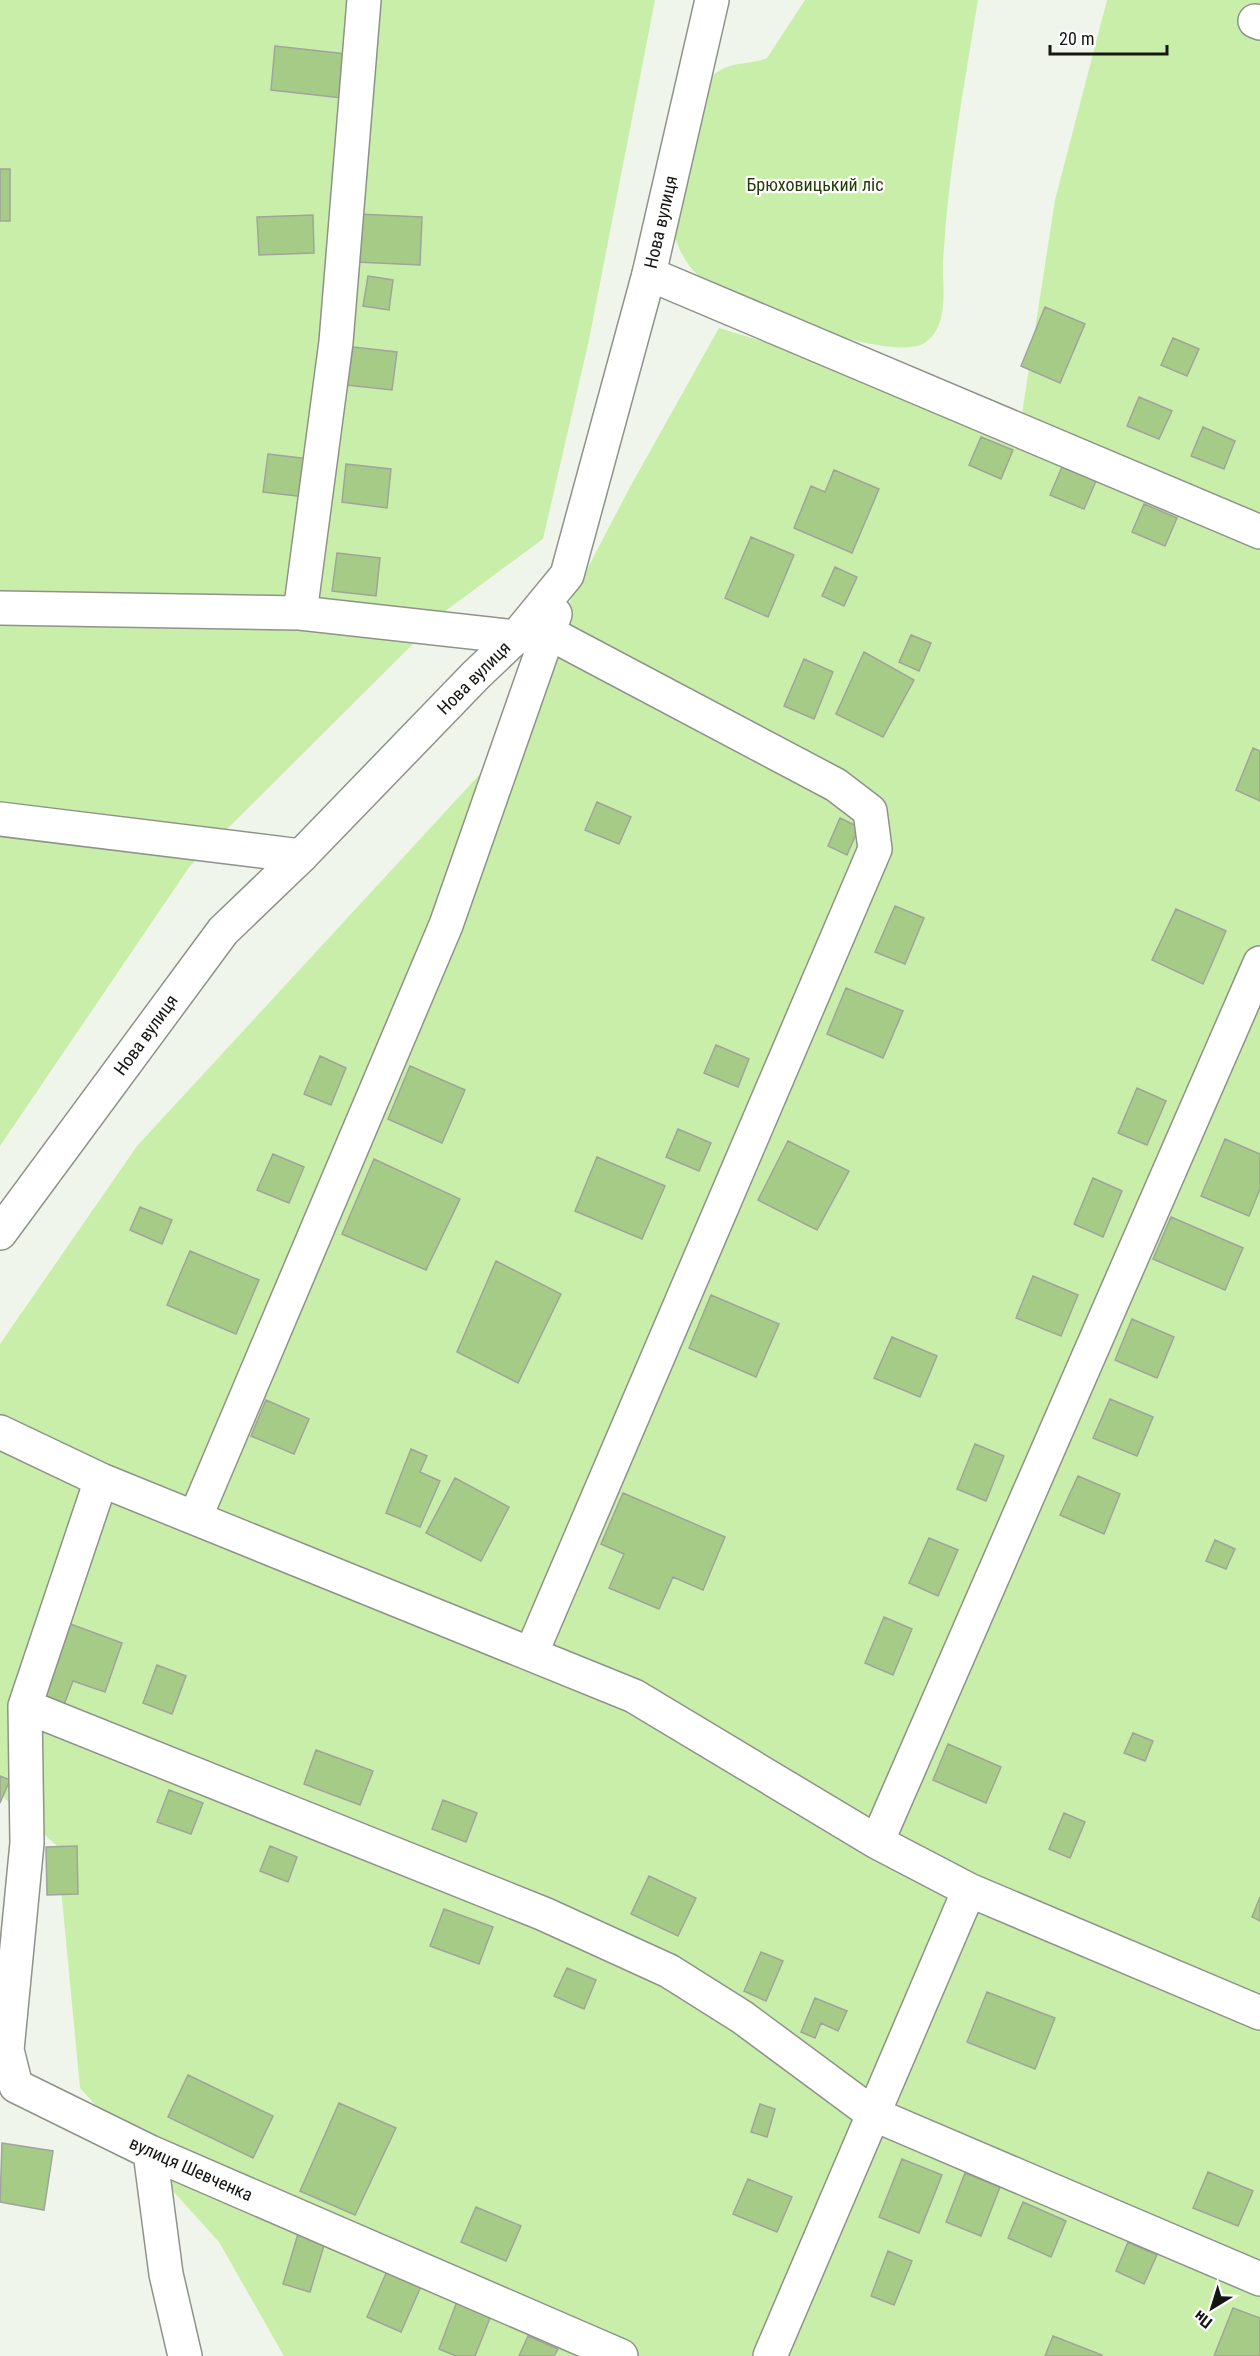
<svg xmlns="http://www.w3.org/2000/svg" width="1260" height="2356" font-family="'Roboto Condensed',sans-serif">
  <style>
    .green { fill: #c9eea9 }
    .building { fill: #a6cb86; stroke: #9fa59b; stroke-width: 1.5 }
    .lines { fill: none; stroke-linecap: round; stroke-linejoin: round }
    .street-casing { stroke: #8e938a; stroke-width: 36 }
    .secondary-casing { stroke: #8e938a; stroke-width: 36 }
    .street { stroke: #fff; stroke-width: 33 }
    .secondary { stroke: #fff; stroke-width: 33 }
    .labels { text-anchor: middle; stroke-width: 4.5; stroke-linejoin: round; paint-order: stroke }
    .park-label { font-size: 18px; fill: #243a09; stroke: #fff }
    .street-label { font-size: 18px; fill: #141612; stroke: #fff }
  </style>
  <rect width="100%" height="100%" fill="#eff5ea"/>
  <path class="green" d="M0 0H655L589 340 543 539 448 609 190 866 0 1146Z
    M805 0H978C964 86 948 174 943 261 942 287 950 324 926 342 901 360 813 329 786 318 733 298 691 291 673 232L710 78C731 59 743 67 767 58Z
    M1107 0H1260V2356H284L219 2242 80 2088 57 1846 0 1794V1344L137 1146 481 773 630 487 719 328 1021 420 1055 200Z"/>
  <path class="building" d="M275 46 346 54 342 98 271 90Z
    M0 169H10V221H0Z
    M358 214 422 217 420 265 356 262Z
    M313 215 314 253 259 255 257 217Z
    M368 276 393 280 389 310 363 306Z
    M1045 307 1085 324 1060 383 1021 366Z
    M1173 338 1199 349 1187 376 1161 365Z
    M353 347 397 352 392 390 347 385Z
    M1139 397 1172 411 1159 439 1127 426Z
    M1203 427 1235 441 1224 469 1191 456Z
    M981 437 1013 450 1001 479 969 465Z
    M268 454 309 459 305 497 263 492Z
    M346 464 391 469 387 508 342 502Z
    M1062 467 1096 481 1084 509 1050 495Z
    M834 470 879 489 852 553 794 528 811 486 825 492Z
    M1144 504 1177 518 1165 546 1132 532Z
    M751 537 794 555 768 617 725 598Z
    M337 553 380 558 376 596 332 591Z
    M835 567 857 577 844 606 822 596Z
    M911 635 931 643 919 671 899 662Z
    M864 652 914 680 883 737 836 714Z
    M804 659 833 672 814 719 784 706Z
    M1253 748 1260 751V801L1236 790Z
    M597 802 631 817 619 844 585 830Z
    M840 818 859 827 847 855 828 846Z
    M895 906 924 918 905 964 875 952Z
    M1176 909 1226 931 1203 984 1152 960Z
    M846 988 903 1011 883 1058 827 1034Z
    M716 1045 749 1059 738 1087 704 1073Z
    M320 1056 346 1068 331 1105 304 1094Z
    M410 1066 465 1090 442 1143 388 1119Z
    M1137 1088 1166 1101 1147 1145 1118 1133Z
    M678 1129 711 1143 699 1171 666 1157Z
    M1225 1139 1260 1154V1189L1249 1216 1201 1196Z
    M788 1141 849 1171 817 1230 758 1200Z
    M273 1154 304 1167 289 1203 257 1190Z
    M597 1157 665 1186 642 1239 575 1211Z
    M374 1159 460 1199 426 1270 342 1234Z
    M1093 1178 1122 1191 1103 1237 1074 1224Z
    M140 1207 172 1220 162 1244 130 1230Z
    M1171 1217 1243 1248 1225 1290 1153 1259Z
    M190 1251 259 1280 236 1334 167 1305Z
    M496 1261 561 1294 518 1383 457 1352Z
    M1033 1276 1078 1295 1061 1336 1016 1318Z
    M711 1295 779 1324 756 1377 689 1348Z
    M1132 1319 1174 1337 1157 1378 1115 1360Z
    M892 1337 937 1356 920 1397 874 1378Z
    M1110 1399 1153 1417 1137 1456 1093 1438Z
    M266 1400 309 1419 294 1454 251 1436Z
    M975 1444 1004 1456 986 1501 957 1489Z
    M411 1449 427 1456 420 1472 440 1481 420 1527 386 1513Z
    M1078 1476 1120 1494 1104 1534 1060 1515Z
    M455 1478 509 1507 481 1561 426 1533Z
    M623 1493 725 1537 703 1590 673 1577 659 1609 609 1588 624 1554 601 1544Z
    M929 1538 958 1550 938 1596 909 1583Z
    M1215 1540 1235 1549 1226 1569 1206 1561Z
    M884 1617 912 1629 893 1675 865 1663Z
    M65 1622 122 1643 105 1692 73 1681 62 1710 36 1701Z
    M157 1665 186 1676 172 1714 143 1703Z
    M1133 1733 1153 1741 1145 1761 1124 1753Z
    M948 1744 1001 1767 986 1803 933 1780Z
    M316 1750 373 1771 360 1805 304 1784Z
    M0 1776 10 1780 0 1803Z
    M169 1790 203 1803 191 1834 157 1822Z
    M443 1800 477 1813 466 1842 432 1829Z
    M1064 1813 1085 1822 1070 1858 1049 1849Z
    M77 1846 78 1894 47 1895 46 1847Z
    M270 1846 297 1857 288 1882 260 1871Z
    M649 1876 696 1898 678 1936 631 1914Z
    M1260 1897V1921L1252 1917Z
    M444 1909 493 1927 479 1964 430 1946Z
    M761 1952 783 1961 766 2001 744 1991Z
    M567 1968 596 1980 584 2009 554 1996Z
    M987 1992 1055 2018 1035 2069 967 2042Z
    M815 1998 847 2011 838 2031 821 2023 815 2038 801 2032Z
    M188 2075 273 2116 253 2158 168 2117Z
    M339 2103 396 2128 355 2215 300 2191Z
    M760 2104 775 2109 767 2137 751 2132Z
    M2 2143 53 2151 44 2210 0 2202Z
    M902 2159 942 2175 919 2233 879 2217Z
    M1208 2172 1253 2191 1238 2226 1193 2208Z
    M965 2173 1000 2187 981 2236 946 2222Z
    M748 2179 792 2197 777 2232 733 2214Z
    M1023 2202 1066 2221 1051 2257 1008 2238Z
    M476 2207 521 2226 506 2261 461 2242Z
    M298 2234 325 2242 310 2292 283 2284Z
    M1128 2242 1157 2255 1144 2284 1116 2271Z
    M888 2251 912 2261 894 2305 871 2296Z
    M388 2269 422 2284 401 2332 367 2317Z
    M458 2299 492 2313 475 2356H456L439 2349Z
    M1233 2308 1260 2318V2356H1214Z
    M528 2336 558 2349 554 2356H519Z
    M1053 2336 1102 2355 1101 2356H1045Z"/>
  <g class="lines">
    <g class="street-casing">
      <path id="street" d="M1255 21 1260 23
        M649 274 1260 532
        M0 608 300 613 516 637 549 633 836 785 870 811 875 849 531 1654
        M300 613 336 342 364 0
        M0 819 301 856
        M0 1432 101 1480 634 1696 877 1842 969 1890 1260 2013
        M101 1480 25 1706 27 1843 7 2050 16 2086 150 2152 621 2356
        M195 1518 446 925 555 614
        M25 1706 544 1914 669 1971 742 2017 873 2114 1260 2279
        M877 1842 1260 963
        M150 2152 166 2274 185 2356
        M770 2356 969 1890"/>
    </g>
    <g class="secondary-casing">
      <path id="secondary" d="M0 1233 223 931 301 856 476 675 516 637 567 575 649 274 712 0"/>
    </g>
    <use href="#street" class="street"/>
    <use href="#secondary" class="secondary"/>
  </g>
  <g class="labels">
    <g class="park-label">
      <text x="815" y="191">Брюховицький ліс</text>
    </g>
    <g class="street-label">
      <text transform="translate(661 222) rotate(-77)" y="6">Нова вулиця</text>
      <text transform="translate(474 678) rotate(-45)" y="6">Нова вулиця</text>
      <text transform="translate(146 1035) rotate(-54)" y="6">Нова вулиця</text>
      <text transform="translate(191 2169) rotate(24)" y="6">вулиця Шевченка</text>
    </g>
  </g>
  <g transform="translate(1212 2308) rotate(218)" stroke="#ffffff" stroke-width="4.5" paint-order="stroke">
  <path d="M0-4.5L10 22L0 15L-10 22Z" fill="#141612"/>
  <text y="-9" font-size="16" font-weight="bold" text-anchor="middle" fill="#141612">Пн</text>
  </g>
  <path d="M1050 45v9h117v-9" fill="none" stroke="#141612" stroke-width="3"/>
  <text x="1059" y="45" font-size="18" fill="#141612" stroke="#ffffff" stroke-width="4.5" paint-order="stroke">20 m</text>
</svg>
